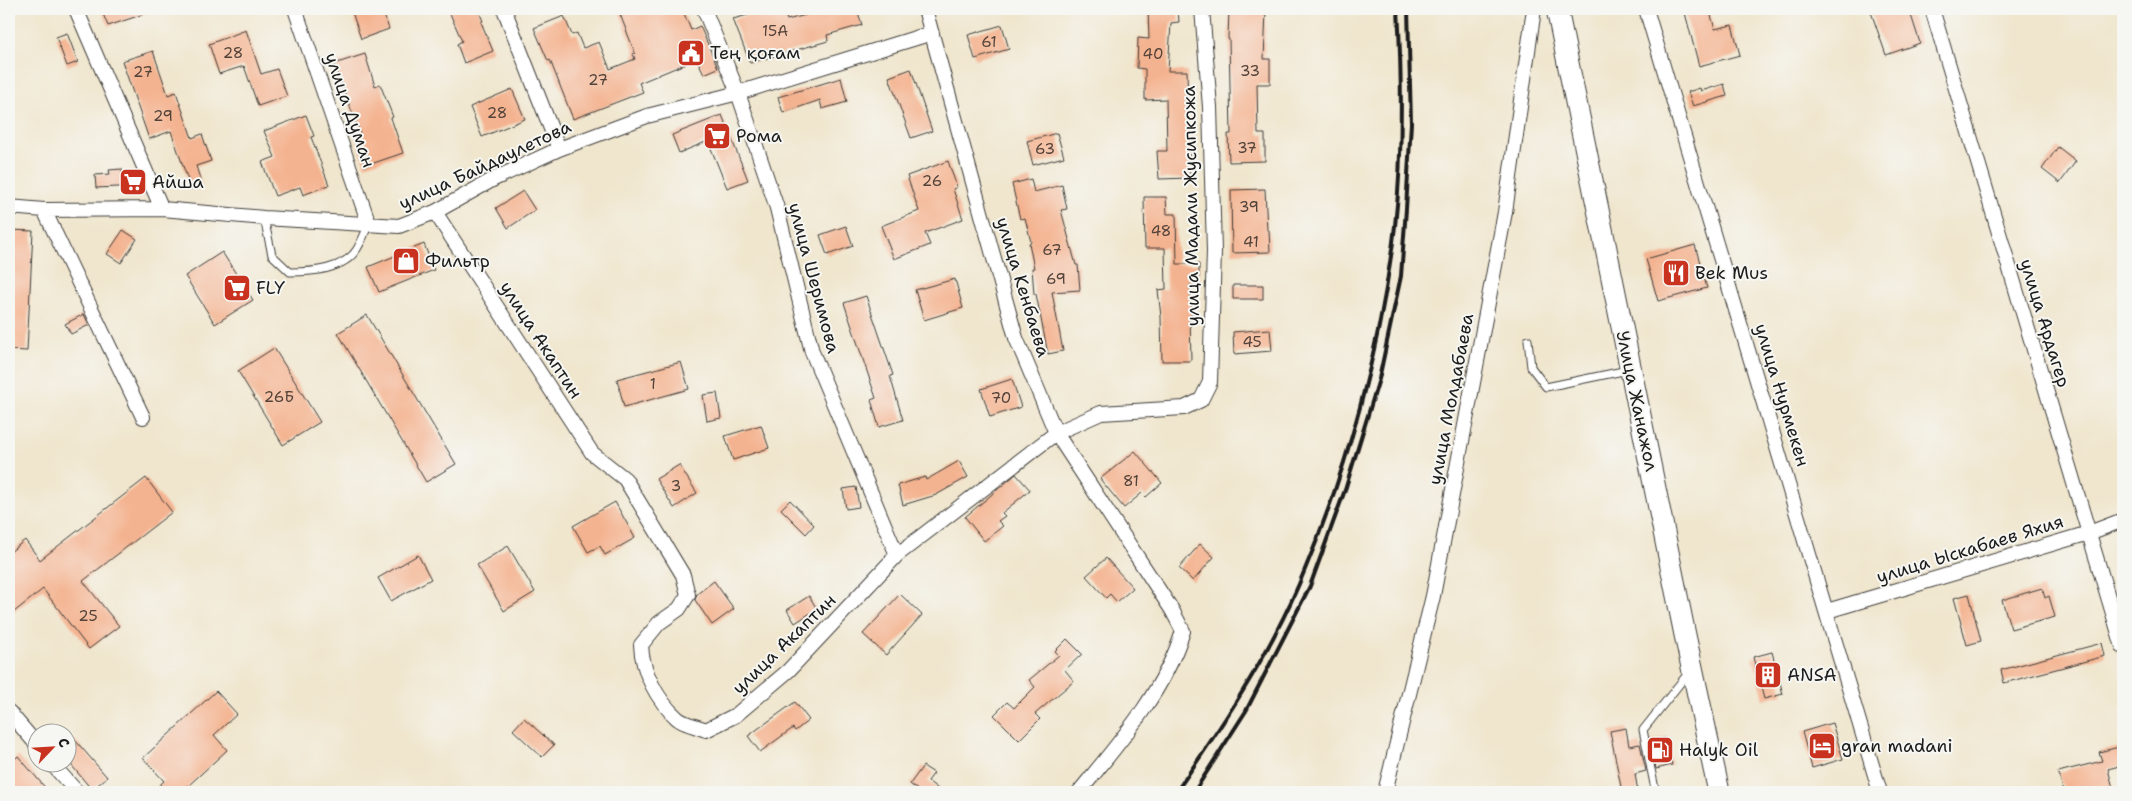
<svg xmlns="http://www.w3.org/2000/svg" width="2132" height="801" font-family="'Shantell Sans',sans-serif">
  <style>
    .building { fill: #f4b390 }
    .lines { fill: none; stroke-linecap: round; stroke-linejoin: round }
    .service-casing { stroke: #3c3a37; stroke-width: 9 }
    .minor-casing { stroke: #3c3a37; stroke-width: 16 }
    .primary-casing { stroke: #3c3a37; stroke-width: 23 }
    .service { stroke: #fff; stroke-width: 7 }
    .minor { stroke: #fff; stroke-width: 14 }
    .primary { stroke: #fff; stroke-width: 21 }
    .rail { stroke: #1c1c1c; stroke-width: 4 }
    .labels { text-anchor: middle; stroke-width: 4; stroke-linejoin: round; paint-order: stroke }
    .number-label { font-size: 15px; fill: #524239 }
    .poi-label { font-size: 18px; fill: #1c1c1c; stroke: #f6f6f2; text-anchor: start }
    .street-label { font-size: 18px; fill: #1c1c1c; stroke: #f6f6f2 }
  </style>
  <rect width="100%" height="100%" fill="#f6f6f2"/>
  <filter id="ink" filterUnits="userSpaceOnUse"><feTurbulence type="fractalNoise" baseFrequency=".02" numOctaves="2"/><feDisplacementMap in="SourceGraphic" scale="10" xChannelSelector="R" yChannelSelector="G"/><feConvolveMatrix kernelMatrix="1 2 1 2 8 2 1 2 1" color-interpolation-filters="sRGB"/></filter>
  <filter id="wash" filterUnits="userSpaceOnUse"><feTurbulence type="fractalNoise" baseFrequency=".0096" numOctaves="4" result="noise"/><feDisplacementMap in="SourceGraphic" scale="20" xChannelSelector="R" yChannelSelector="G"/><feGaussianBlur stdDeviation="1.12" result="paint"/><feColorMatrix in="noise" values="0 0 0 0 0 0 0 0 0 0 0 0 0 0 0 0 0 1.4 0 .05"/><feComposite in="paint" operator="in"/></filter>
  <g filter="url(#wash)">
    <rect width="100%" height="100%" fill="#f0e6ce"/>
    <g id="blocks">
      <path class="building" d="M101 9H153V11L108 26Z
        M351 9H382L389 29 361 39Z
        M448 9H478L483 21 481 22 493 51 464 63 457 44 462 41Z
        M618 9H682L691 30 700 26 718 68 704 74 697 59 639 83 643 92 573 119 550 60 548 61 534 28 564 16 572 35 577 33 583 48 599 42 610 69 635 59 633 54 635 53Z
        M770 9H783L787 20 828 9H857L862 25 827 35 828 41 750 63 733 19Z
        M1148 9H1178L1179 22 1171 23 1168 71H1187L1190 178 1159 179 1157 151H1167L1166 99 1145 100V69L1137 68 1138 38 1149 39Z
        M1229 9 1266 11 1264 59H1270V84H1257L1258 134H1265V161L1229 162 1228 134H1231L1229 39H1228Z
        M1698 9H1709L1715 29 1732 25 1740 55 1699 66 1685 13Z
        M1870 9H1909L1920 43 1886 55Z
        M1002 25 1009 49 975 59 968 35Z
        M246 30 261 74 277 69 287 96 258 106 244 66 219 74 209 44Z
        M67 33 78 62 67 66 56 37Z
        M153 51 168 95 176 92 192 138 202 134 211 161 196 166 202 185 191 189 171 131 149 139 122 61Z
        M365 54 375 86 380 84 393 117 391 118 403 153 365 166 356 138 361 136 334 64Z
        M911 69 932 131 911 138 889 77Z
        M841 78 847 102 822 109 820 100 783 113 778 97Z
        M1724 84 1727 96 1693 106 1688 92 1700 88 1701 91Z
        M512 89 525 119 482 137 470 107Z
        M306 115 314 136 311 137 329 185 303 195 300 187 275 196 262 162 275 157 264 131Z
        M722 115 748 180 727 188 708 141 679 153 672 135Z
        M1057 133 1064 157 1033 165 1027 141Z
        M2058 147 2076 161 2060 183 2042 169Z
        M948 161 957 187 953 189 963 219 925 233 930 245 894 259 881 226 919 211 907 176Z
        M122 169V173H137L140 186 96 188 95 175 110 174 109 170Z
        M1031 179 1034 192 1062 185 1067 209 1061 210 1076 265H1078L1080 290 1052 292 1063 351 1048 354 1036 294H1034L1032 268H1034L1029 243 1031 242 1025 218 1020 219 1012 184Z
        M1265 189 1267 230H1269L1270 252 1232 253 1231 190Z
        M523 191 535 210 508 228 496 208Z
        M1144 197H1166L1167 214H1176L1177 264H1199V285H1190L1192 315H1190L1191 361H1162L1161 317 1158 290 1166 289 1165 248H1145Z
        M846 226 853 246 827 255 820 235Z
        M9 230 33 231 27 351 9 350Z
        M123 230 137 239 121 263 107 254Z
        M424 244 434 270 379 292 368 267Z
        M1695 245 1707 288 1658 301 1646 259Z
        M222 252 253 300 215 324 185 276Z
        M955 279 963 308 924 320 915 290Z
        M1233 285H1263V299H1233Z
        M866 296 893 375 890 376 903 420 879 427 871 400 876 398 844 303Z
        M84 314 89 325 71 334 65 324Z
        M367 315 456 464 426 482 338 333Z
        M1270 329 1272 351 1234 354 1233 332Z
        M274 348 320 422 283 445 238 371Z
        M681 362 689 389 624 407 617 379Z
        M1012 379 1021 407 990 417 981 389Z
        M717 393 721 418 707 421 703 395Z
        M761 425 769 448 733 460 725 436Z
        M1135 451 1162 483 1146 497 1142 493 1124 508 1100 479Z
        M959 461 968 477 936 495 903 505 898 485 925 477 926 480Z
        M679 465 697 493 674 508 656 479Z
        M1016 474 1030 490 1002 513 1005 516 998 521 1003 526 984 541 965 517Z
        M146 478 172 512 83 581 119 626 89 649 43 589 9 616V553L25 540 40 560Z
        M856 487 859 507 846 509 843 489Z
        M790 500 814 525 806 534 781 509Z
        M615 502 635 538 605 555 600 546 588 552 573 526Z
        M1200 544 1214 557 1193 581 1179 568Z
        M508 546 535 592 504 611 477 565Z
        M418 555 431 579 391 601 378 578Z
        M1106 558 1133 588 1117 602 1110 594 1106 598 1086 576Z
        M714 581 734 609 712 625 695 600 697 594Z
        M2042 588 2045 598 2049 596 2055 617 2011 629 2002 600Z
        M900 594 922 615 886 655 863 634Z
        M1969 594 1981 641 1967 645 1954 598Z
        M809 596 817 609 795 623 787 610Z
        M1067 639 1082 654 1065 670 1074 681 1035 714 1040 719 1019 740 994 715 1007 702 1014 708 1035 687 1029 680 1059 655 1055 651Z
        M2102 643 2105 656 2004 683 2001 670Z
        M1772 652 1783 694 1764 699 1753 657Z
        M216 691 237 714 214 735 227 750 188 786 194 792H152L164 781 143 758Z
        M795 702 809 720 795 731 793 728 760 752 748 736Z
        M524 718 554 745 542 757 513 730Z
        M1832 723 1843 759 1812 768 1802 732Z
        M1626 728 1629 746 1640 744 1646 771 1635 774 1638 792H1622L1610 731Z
        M1665 738 1672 765 1656 769 1651 741Z
        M75 740 107 777 92 790 68 761V746Z
        M2123 746V765L2108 769 2114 792H2064L2058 772 2102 761 2099 752Z
        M18 756 49 792H9V765Z
        M923 766 934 773 928 781 942 792H920L910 784Z"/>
    </g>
  </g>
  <g filter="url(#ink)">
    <use href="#blocks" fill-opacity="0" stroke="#3c3a37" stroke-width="1"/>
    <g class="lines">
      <g class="service-casing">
        <path id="service" d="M264 218 272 255 290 272C312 272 344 270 357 249 362 241 365 232 369 224
          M1528 340 1531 367 1546 387 1628 370
          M1661 792 1655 789 1643 730 1689 672"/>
      </g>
      <g class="minor-casing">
        <path id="minor" d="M76 9 162 209
          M295 9 369 224
          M504 9 559 149
          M704 9 738 93 777 208 812 352 897 555
          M925 9 1016 338 1056 433 1172 610 1183 631C1164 692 1119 743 1079 792
          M1646 9 1880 792
          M1932 9 2123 647
          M9 207 44 210 162 209 264 218 399 226 435 212 494 179 559 149 647 116 738 93 932 33
          M44 210 143 417
          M435 212 592 453 625 479 683 575 688 595 679 609 659 623 641 645C642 671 657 700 677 718 683 724 697 726 706 730L736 715 788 671 897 555 1056 433 1101 413 1184 408 1201 400 1210 382 1214 251 1210 107 1202 9
          M1827 611 2089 533 2123 520
          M9 712 38 746
          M52 764 77 792
          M1385 792 1433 596 1505 212 1534 9"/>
      </g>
      <g class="primary-casing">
        <path id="primary" d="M1557 9 1685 635 1719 792"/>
      </g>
      <use href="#service" class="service"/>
      <use href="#minor" class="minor"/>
      <use href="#primary" class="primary"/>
      <path class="rail" d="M1176 792C1222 726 1267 658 1299 584 1347 472 1381 346 1395 226 1403 154 1402 81 1398 9
        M1194 792 1246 711 1310 586 1345 490 1379 379 1401 276 1406 209 1411 123 1408 9"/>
    </g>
  </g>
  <defs>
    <g id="civic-square" transform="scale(1.4375)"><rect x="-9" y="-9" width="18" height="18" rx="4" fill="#c8321e" stroke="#f6f6f2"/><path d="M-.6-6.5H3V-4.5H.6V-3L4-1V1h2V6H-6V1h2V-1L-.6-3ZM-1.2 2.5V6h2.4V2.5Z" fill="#fff"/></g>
    <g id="supermarket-square" transform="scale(1.4375)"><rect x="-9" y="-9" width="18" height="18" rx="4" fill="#c8321e" stroke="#f6f6f2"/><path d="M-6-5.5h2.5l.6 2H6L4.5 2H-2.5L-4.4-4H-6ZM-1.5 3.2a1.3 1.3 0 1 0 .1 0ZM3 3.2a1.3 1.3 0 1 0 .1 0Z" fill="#fff"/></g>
    <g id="shop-square" transform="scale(1.4375)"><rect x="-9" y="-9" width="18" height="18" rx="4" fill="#c8321e" stroke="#f6f6f2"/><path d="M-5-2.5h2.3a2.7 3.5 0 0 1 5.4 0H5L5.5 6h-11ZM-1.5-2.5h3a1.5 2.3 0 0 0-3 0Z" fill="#fff"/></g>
    <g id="restaurant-square" transform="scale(1.4375)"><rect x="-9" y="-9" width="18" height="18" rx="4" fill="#c8321e" stroke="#f6f6f2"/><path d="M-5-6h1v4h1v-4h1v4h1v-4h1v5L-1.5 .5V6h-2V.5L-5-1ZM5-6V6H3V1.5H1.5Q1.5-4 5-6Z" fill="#fff"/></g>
    <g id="building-square" transform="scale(1.4375)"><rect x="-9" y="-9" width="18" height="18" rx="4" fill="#c8321e" stroke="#f6f6f2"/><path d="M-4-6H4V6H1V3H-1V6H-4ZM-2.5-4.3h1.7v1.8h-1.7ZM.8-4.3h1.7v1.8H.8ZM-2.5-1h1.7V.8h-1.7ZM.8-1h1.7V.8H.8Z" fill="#fff"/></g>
    <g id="hotel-square" transform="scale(1.4375)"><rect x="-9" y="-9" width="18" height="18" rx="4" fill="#c8321e" stroke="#f6f6f2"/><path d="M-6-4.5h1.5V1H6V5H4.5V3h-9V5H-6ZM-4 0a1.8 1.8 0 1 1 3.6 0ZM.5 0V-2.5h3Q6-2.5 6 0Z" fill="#fff"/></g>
    <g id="fuel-square" transform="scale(1.4375)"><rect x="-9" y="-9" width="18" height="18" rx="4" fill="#c8321e" stroke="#f6f6f2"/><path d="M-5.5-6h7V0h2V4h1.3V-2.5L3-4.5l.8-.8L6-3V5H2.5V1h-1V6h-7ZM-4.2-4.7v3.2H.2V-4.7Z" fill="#fff"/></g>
  </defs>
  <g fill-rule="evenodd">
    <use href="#civic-square" x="691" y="53"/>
    <use href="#supermarket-square" x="717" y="136"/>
    <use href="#supermarket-square" x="133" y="182"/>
    <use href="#shop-square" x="406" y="261"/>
    <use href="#restaurant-square" x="1676" y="273"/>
    <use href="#supermarket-square" x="237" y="288"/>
    <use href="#building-square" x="1768" y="675"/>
    <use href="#hotel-square" x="1822" y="746"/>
    <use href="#fuel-square" x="1660" y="750"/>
  </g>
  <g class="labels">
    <g class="number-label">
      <text x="775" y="36">15А</text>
      <text x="989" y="47">61</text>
      <text x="233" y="58">28</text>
      <text x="1153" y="59">40</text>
      <text x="1250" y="76">33</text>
      <text x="143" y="77">27</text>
      <text x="598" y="85">27</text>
      <text x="497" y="118">28</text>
      <text x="163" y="121">29</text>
      <text x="1247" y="153">37</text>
      <text x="1045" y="154">63</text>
      <text x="932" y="186">26</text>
      <text x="1249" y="212">39</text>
      <text x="1161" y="236">48</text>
      <text x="1251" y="247">41</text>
      <text x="1052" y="255">67</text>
      <text x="1056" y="284">69</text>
      <text x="1252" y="347">45</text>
      <text x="653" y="389">1</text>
      <text x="279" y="402">26Б</text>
      <text x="1001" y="403">70</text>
      <text x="1131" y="486">81</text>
      <text x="676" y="491">3</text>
      <text x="88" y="621">25</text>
    </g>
    <g class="poi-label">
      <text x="710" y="59">Тең қоғам</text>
      <text x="736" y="142">Рома</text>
      <text x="152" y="188">Айша</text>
      <text x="425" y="267">Фильтр</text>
      <text x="1695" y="279">Bek Mus</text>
      <text x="256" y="294">FLY</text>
      <text x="1787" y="681">ANSA</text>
      <text x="1841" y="752">gran madani</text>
      <text x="1679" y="756">Halyk Oil</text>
    </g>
    <g class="street-label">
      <text transform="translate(350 110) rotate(71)" y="6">улица Думан</text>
      <text transform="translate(485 165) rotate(-25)" y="6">улица Байдаулетова</text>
      <text transform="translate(1191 206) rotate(-91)" y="6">улица Мадали Жусипкожа</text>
      <text transform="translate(814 278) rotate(75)" y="6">улица Шеримова</text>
      <text transform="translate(1023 287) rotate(73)" y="6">улица Кенбаева</text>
      <text transform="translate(2045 323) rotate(73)" y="6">улица Ардагер</text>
      <text transform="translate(541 340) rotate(57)" y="6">улица Акаптин</text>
      <text transform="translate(1782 395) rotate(73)" y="6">улица Нурмекен</text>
      <text transform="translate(1451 399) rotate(-79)" y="6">улица Молдабаева</text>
      <text transform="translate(1637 401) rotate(78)" y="6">Улица Жанажол</text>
      <text transform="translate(1970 549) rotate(-17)" y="6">улица Ыскабаев Яхия</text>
      <text transform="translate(784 644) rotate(-44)" y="6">улица Акаптин</text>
    </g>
  </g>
  <rect width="2132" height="801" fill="none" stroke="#f6f6f2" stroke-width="30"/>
  <g transform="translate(52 748) rotate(65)"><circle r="24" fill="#f6f6f2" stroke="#9f9f9c"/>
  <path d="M0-4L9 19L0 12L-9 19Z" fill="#c8321e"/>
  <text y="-8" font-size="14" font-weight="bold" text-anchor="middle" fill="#1c1c1c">С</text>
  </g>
</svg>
